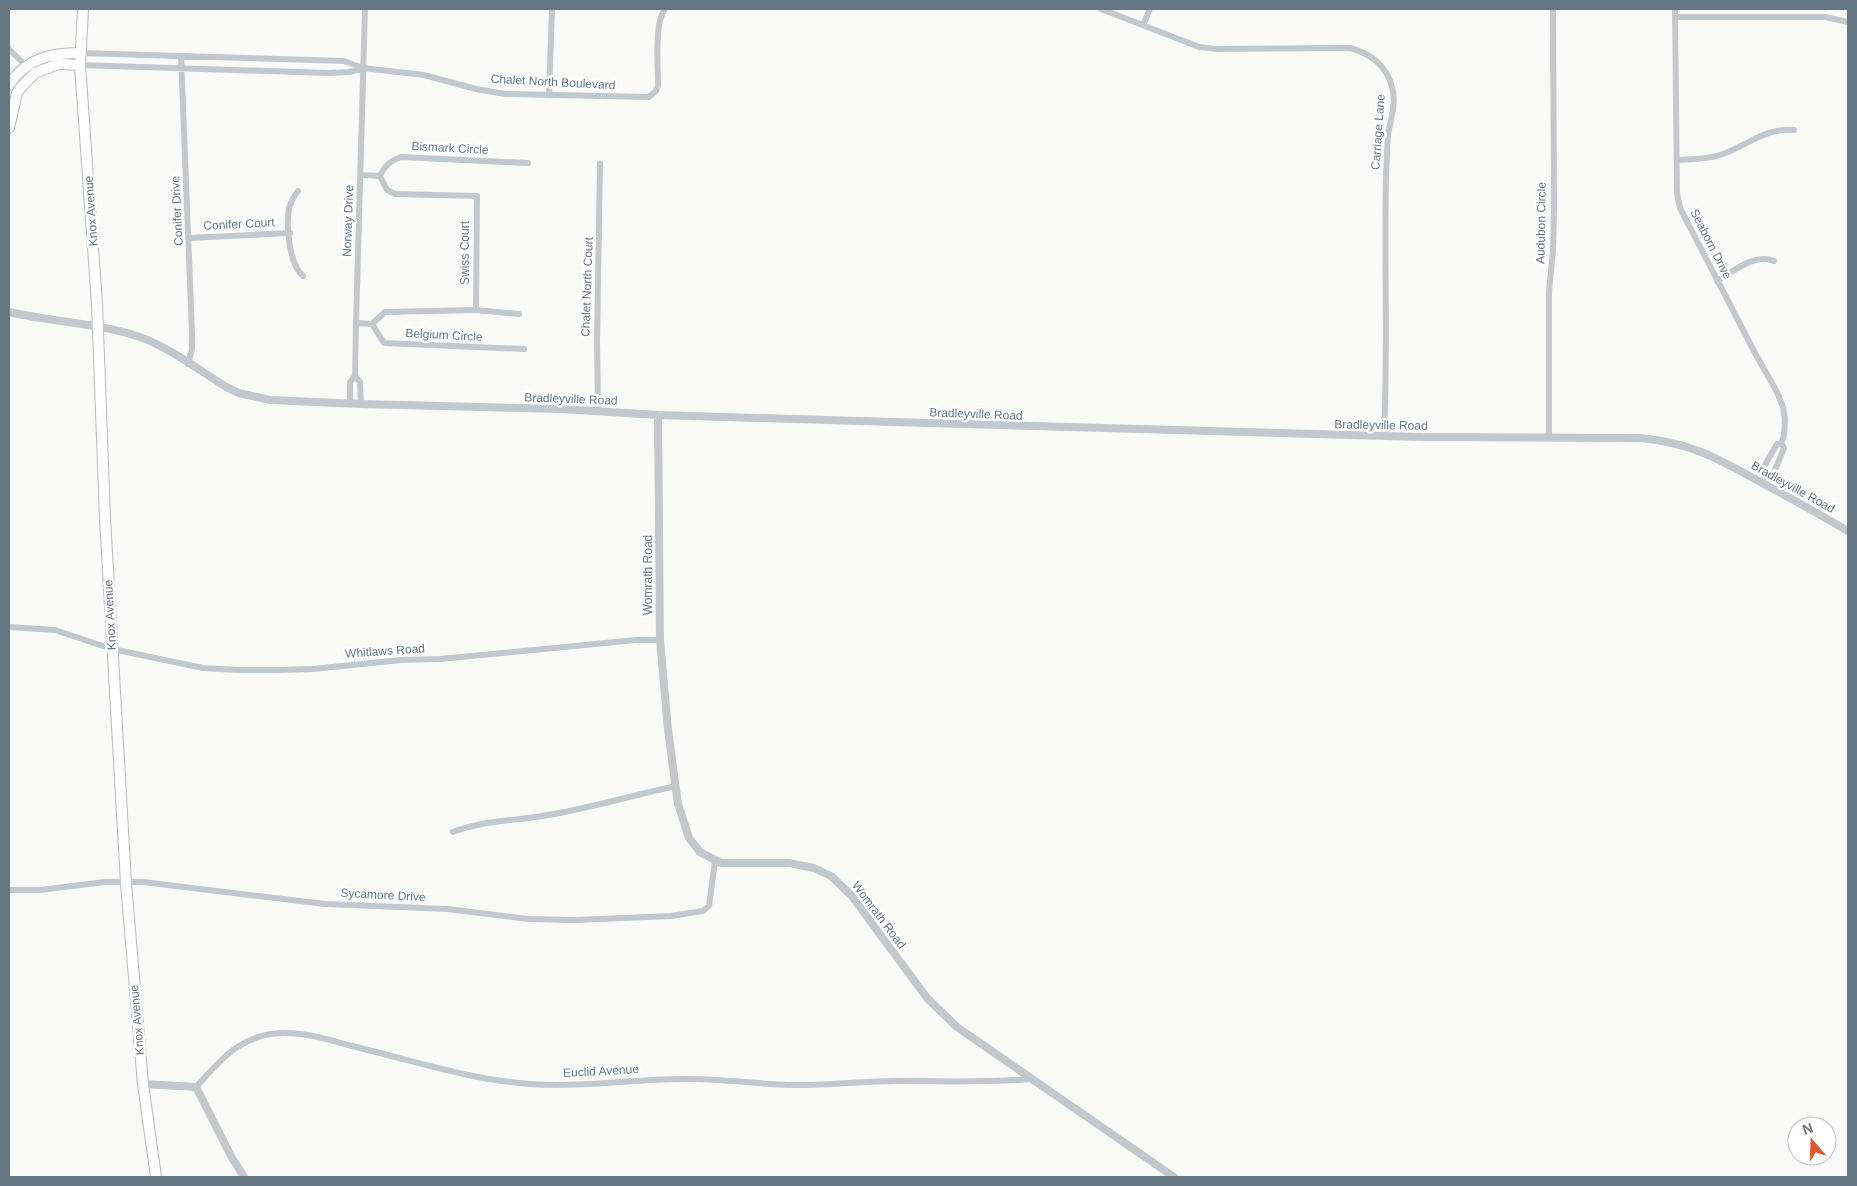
<svg xmlns="http://www.w3.org/2000/svg" width="1857" height="1186" font-family="Helvetica,sans-serif">
  <style>
    .lines { fill: none; stroke-linecap: round; stroke-linejoin: round }
    .primary-casing { stroke: #b5babe; stroke-width: 12 }
    .minor { stroke: #c3c8cc; stroke-width: 6 }
    .tertiary { stroke: #c3c8cc; stroke-width: 8 }
    .primary { stroke: #fff; stroke-width: 10 }
    .labels { text-anchor: middle; stroke-width: 5; stroke-linejoin: round; paint-order: stroke }
    .street-label { font-size: 12px; fill: #657683; stroke: #fff }
  </style>
  <rect width="100%" height="100%" fill="#fafaf8"/>
  <g class="lines">
    <g class="primary-casing">
      <path id="primary" d="M83 9 80 65 97 304 105 518 126 883 143 1084 156 1177
        M9 85C27 58 50 53 80 53
        M9 128 17 93 22 86 35 73 58 64 80 65"/>
    </g>
    <path class="minor" d="M1101 9 1189 43 1199 47 1217 49 1350 48C1370 53 1387 66 1392 87 1397 104 1390 119 1388 136 1387 148 1387 161 1386 174 1384 261 1388 349 1384 436
      M1675 9 1677 193 1680 208 1755 353 1777 392 1783 407 1785 419 1784 435 1781 444
      M1675 17H1825L1848 22
      M1143 25 1150 9
      M9 49 26 66
      M80 53 344 61 363 68 424 75 476 89 505 94 649 97 656 91 658 86C658 68 654 23 665 9
      M181 56 192 333V349L188 364
      M80 65 328 73 349 72 363 68
      M549 95 552 9
      M1677 160C1691 159 1706 160 1720 155 1745 147 1766 127 1794 130
      M361 175 380 176 387 190 395 194 477 196 476 310
      M380 176C385 165 390 161 401 157L528 163
      M298 191C294 196 291 202 289 208 286 226 289 264 303 276
      M189 238 290 233
      M1717 281C1734 271 1754 253 1774 261
      M356 323 372 324 385 312 476 310 519 314
      M372 324 384 343 524 349
      M350 404V382L355 376
      M361 404 360 382 355 376 356 323 365 9
      M598 410 597 341 600 164
      M1549 438V291L1553 251 1554 209 1553 9
      M1777 444H1782L1784 448 1773 475 1766 477 1763 474 1762 470Z
      M9 627 55 630 112 649 203 668 238 670H278L313 669 401 660 440 659 636 640H660
      M453 832C483 820 517 821 548 815 591 808 633 795 676 786
      M9 890H40L105 882H143L325 904 447 909 529 919 574 920 671 916 703 911 709 906 715 861
      M196 1087C218 1063 237 1039 271 1034 299 1030 326 1039 352 1046 411 1060 470 1080 530 1084 583 1088 637 1078 690 1079 723 1079 756 1084 789 1085 826 1086 861 1081 898 1081 942 1081 987 1083 1032 1079"/>
    <path class="tertiary" d="M9 312C52 322 98 323 140 337 168 347 201 371 226 387L239 393 270 400 361 404 562 409 658 415 893 422 1422 437 1640 438C1693 443 1719 459 1764 484 1793 499 1820 515 1848 531
      M658 415 660 640 668 730 678 804 689 838 700 852 721 863H789L814 868 831 876 851 895 927 998 957 1027 1174 1177
      M143 1084 196 1087 231 1156 244 1177"/>
    <use href="#primary" class="primary"/>
  </g>
  <g class="labels">
    <g class="street-label">
      <text transform="translate(553 82) rotate(3)" y="4">Chalet North Boulevard</text>
      <text transform="translate(1378 132) rotate(-86)" y="4">Carriage Lane</text>
      <text transform="translate(450 148) rotate(3)" y="4">Bismark Circle</text>
      <text transform="translate(91 211) rotate(-94)" y="4">Knox Avenue</text>
      <text transform="translate(177 211) rotate(-93)" y="4">Conifer Drive</text>
      <text transform="translate(348 221) rotate(-88)" y="4">Norway Drive</text>
      <text transform="translate(1541 223) rotate(-89)" y="4">Audubon Circle</text>
      <text transform="translate(239 224) rotate(-3)" y="4">Conifer Court</text>
      <text transform="translate(1711 244) rotate(63)" y="4">Seaborn Drive</text>
      <text transform="translate(465 253) rotate(-90)" y="4">Swiss Court</text>
      <text transform="translate(587 287) rotate(-88)" y="4">Chalet North Court</text>
      <text transform="translate(444 335) rotate(3)" y="4">Belgium Circle</text>
      <text transform="translate(571 399) rotate(2)" y="4">Bradleyville Road</text>
      <text transform="translate(976 414) rotate(2)" y="4">Bradleyville Road</text>
      <text transform="translate(1381 425) rotate(1)" y="4">Bradleyville Road</text>
      <text transform="translate(1793 487) rotate(29)" y="4">Bradleyville Road</text>
      <text transform="translate(648 575) rotate(-90)" y="4">Womrath Road</text>
      <text transform="translate(110 615) rotate(-93)" y="4">Knox Avenue</text>
      <text transform="translate(385 651) rotate(-4)" y="4">Whitlaws Road</text>
      <text transform="translate(383 895) rotate(3)" y="4">Sycamore Drive</text>
      <text transform="translate(879 915) rotate(53)" y="4">Womrath Road</text>
      <text transform="translate(137 1020) rotate(-95)" y="4">Knox Avenue</text>
      <text transform="translate(601 1071) rotate(-3)" y="4">Euclid Avenue</text>
    </g>
  </g>
  <rect width="1857" height="1186" fill="none" stroke="#657683" stroke-width="20"/>
  <g transform="translate(1812 1141) rotate(341)"><circle r="24" fill="#ffffff" stroke="#c1c8cd"/>
  <path d="M0-4L9 19L0 12L-9 19Z" fill="#e4572e"/>
  <text y="-8" font-size="14" font-weight="bold" text-anchor="middle" fill="#657683">N</text>
  </g>
</svg>
